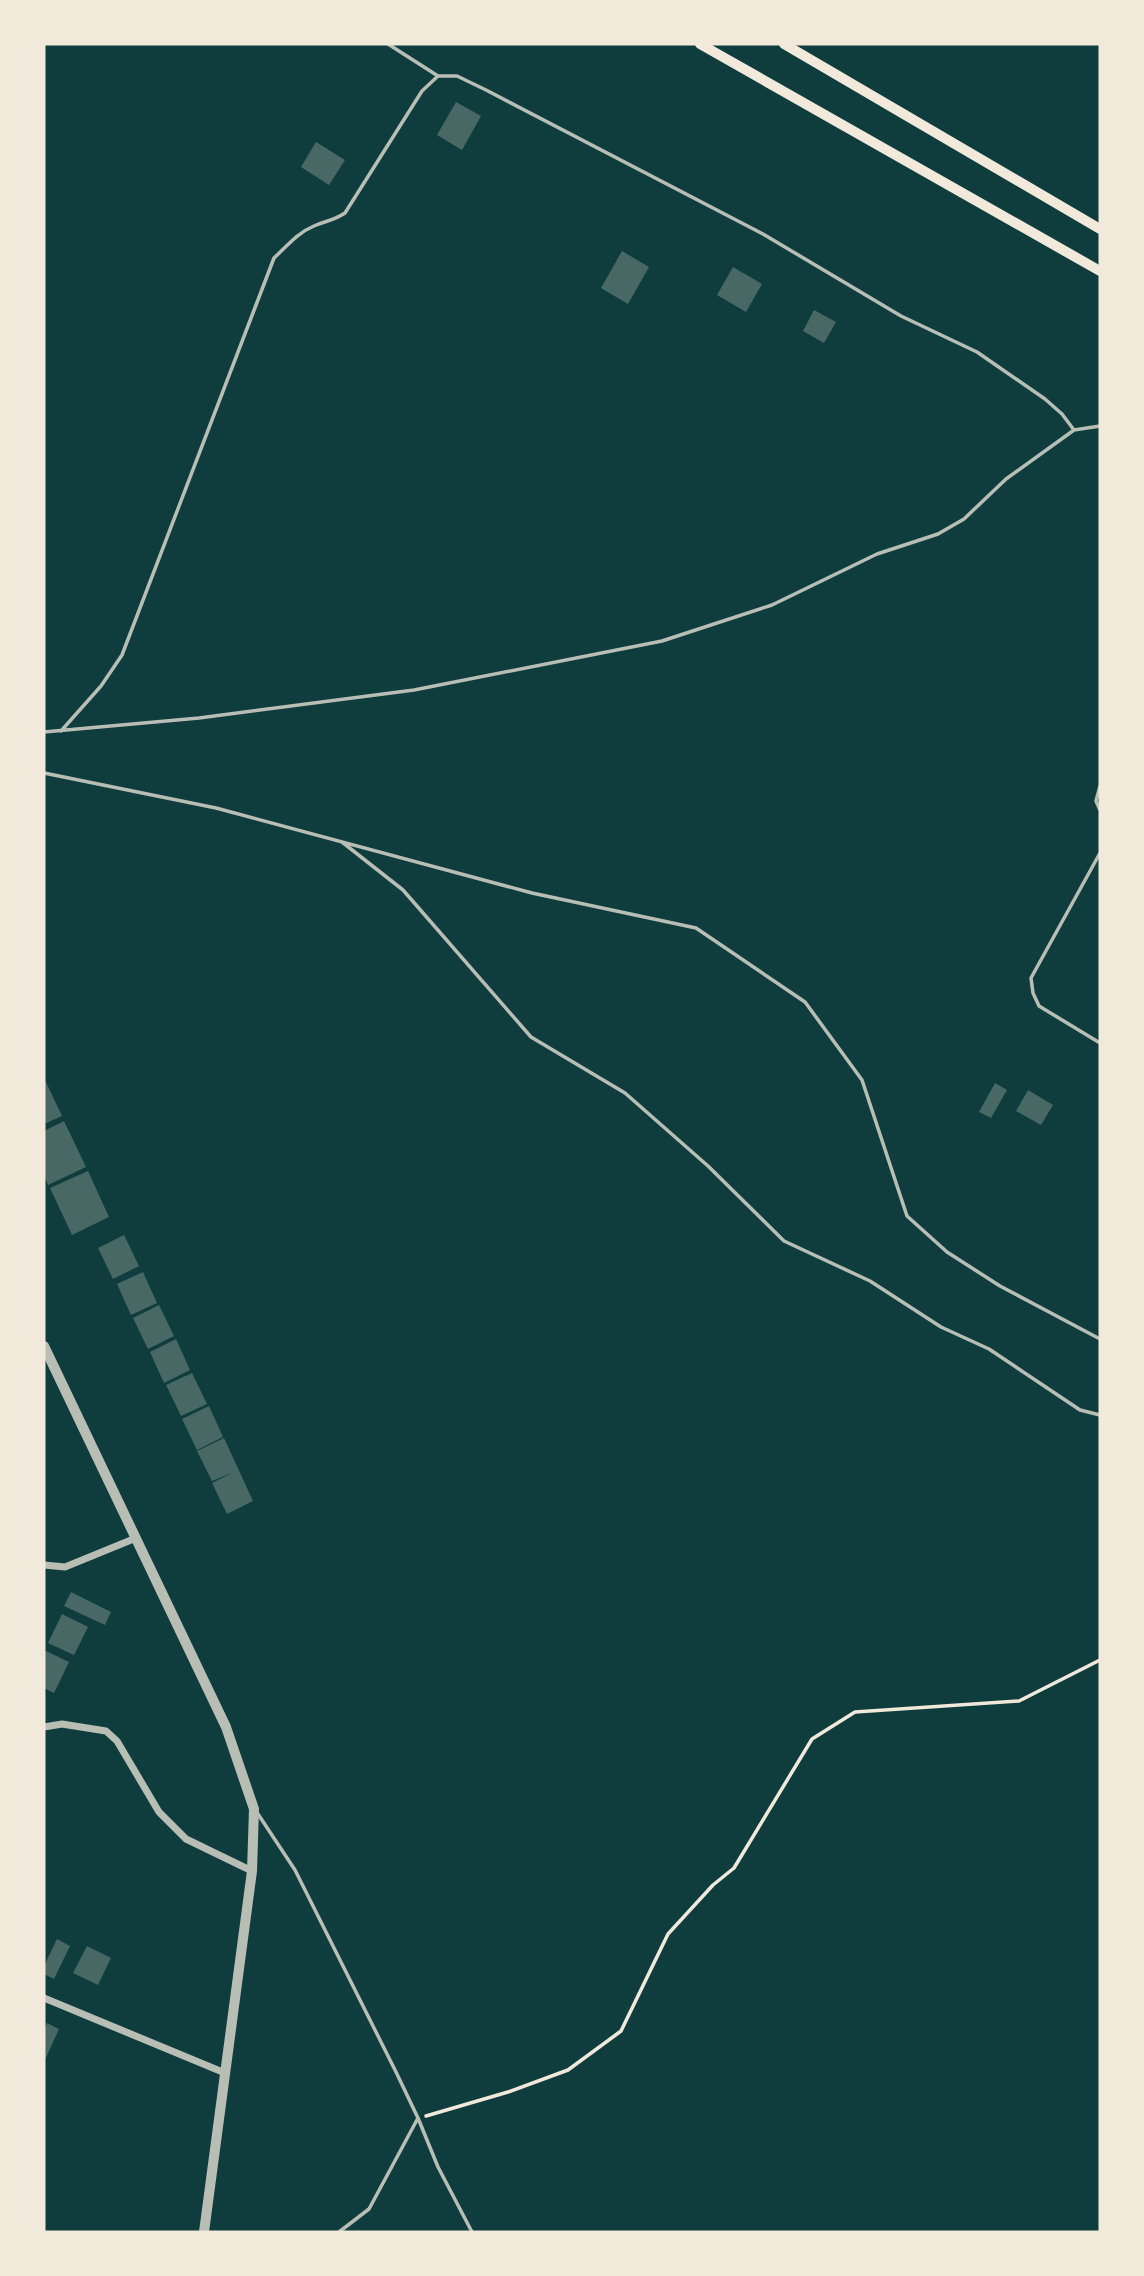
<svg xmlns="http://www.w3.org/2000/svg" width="1144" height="2276" font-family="Montserrat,sans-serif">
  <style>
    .building { fill: #486865 }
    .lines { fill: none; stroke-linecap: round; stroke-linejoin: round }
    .path { stroke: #f1e9da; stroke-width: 3.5 }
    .service { stroke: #b8beb3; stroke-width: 3.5 }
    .minor { stroke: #b8beb3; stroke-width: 7 }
    .tertiary { stroke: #b8beb3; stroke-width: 10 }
    .secondary { stroke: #f1e9da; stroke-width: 10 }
  </style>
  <rect width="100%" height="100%" fill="#0f3d3e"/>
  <path class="building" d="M456 102 481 116 462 150 437 135Z
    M316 142 345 160 329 185 301 167Z
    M622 251 649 267 628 304 601 288Z
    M733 267 762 284 746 312 717 295Z
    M814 310 836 322 824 343 803 331Z
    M44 1078 62 1116 44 1124Z
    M995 1083 1007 1090 991 1118 979 1112Z
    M1028 1090 1053 1105 1041 1125 1016 1111Z
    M64 1121 86 1167 48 1185 44 1175V1131Z
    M88 1171 109 1217 72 1235 50 1188Z
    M124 1235 139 1266 113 1279 98 1248Z
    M143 1272 157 1303 131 1315 117 1284Z
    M159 1305 174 1336 148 1349 133 1318Z
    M176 1339 190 1370 164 1383 150 1352Z
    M192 1373 207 1404 181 1416 166 1385Z
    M209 1406 223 1437 197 1450 182 1419Z
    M224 1438 253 1501 227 1514 212 1483 232 1473 212 1481 197 1451Z
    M71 1592 111 1612 105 1625 64 1606Z
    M62 1614 88 1627 74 1655 48 1643Z
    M44 1650 69 1662 54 1693 44 1688Z
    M57 1939 70 1946 54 1979 44 1974V1966Z
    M87 1946 111 1958 98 1985 73 1973Z
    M47 2023 59 2029 44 2062V2030Z"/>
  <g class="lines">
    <path class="path" d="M426 2116 508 2092 568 2070 621 2031 668 1934 713 1885 734 1868 812 1739 855 1712 1019 1701 1100 1660"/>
    <path class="service" d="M388 44 438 76
      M61 731 101 686 122 655 274 258C287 246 297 233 314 226 325 221 333 221 345 213L422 91 438 76H457L486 90 763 234 901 316 977 352 1045 399 1062 414 1074 430
      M44 732 199 718 414 690 662 641 772 605 877 554 938 534 964 519 1006 479 1074 430 1100 426
      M44 773 216 808 532 893 696 928 805 1002 862 1080 907 1216 947 1252 1000 1286 1100 1339
      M1100 786 1096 801 1100 810
      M342 842 403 890 531 1037 625 1093 708 1166 784 1241 870 1281 941 1327 989 1349 1080 1410 1100 1415
      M1100 853 1031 978 1033 993 1039 1006 1100 1043
      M258 1814 295 1870 396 2072 418 2118 438 2167 472 2232
      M339 2232 369 2209 418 2118"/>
    <path class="minor" d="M44 1565 65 1567 136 1538
      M44 1727 62 1724 106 1731 117 1741 159 1812 186 1839 252 1871
      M44 1998 225 2073"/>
    <path class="tertiary" d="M44 1346 226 1727 254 1809 252 1871 204 2232"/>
    <path class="secondary" d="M700 44 1100 271
      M784 44 1100 229"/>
  </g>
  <rect width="1144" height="2276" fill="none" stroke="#f1e9da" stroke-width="91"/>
</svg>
